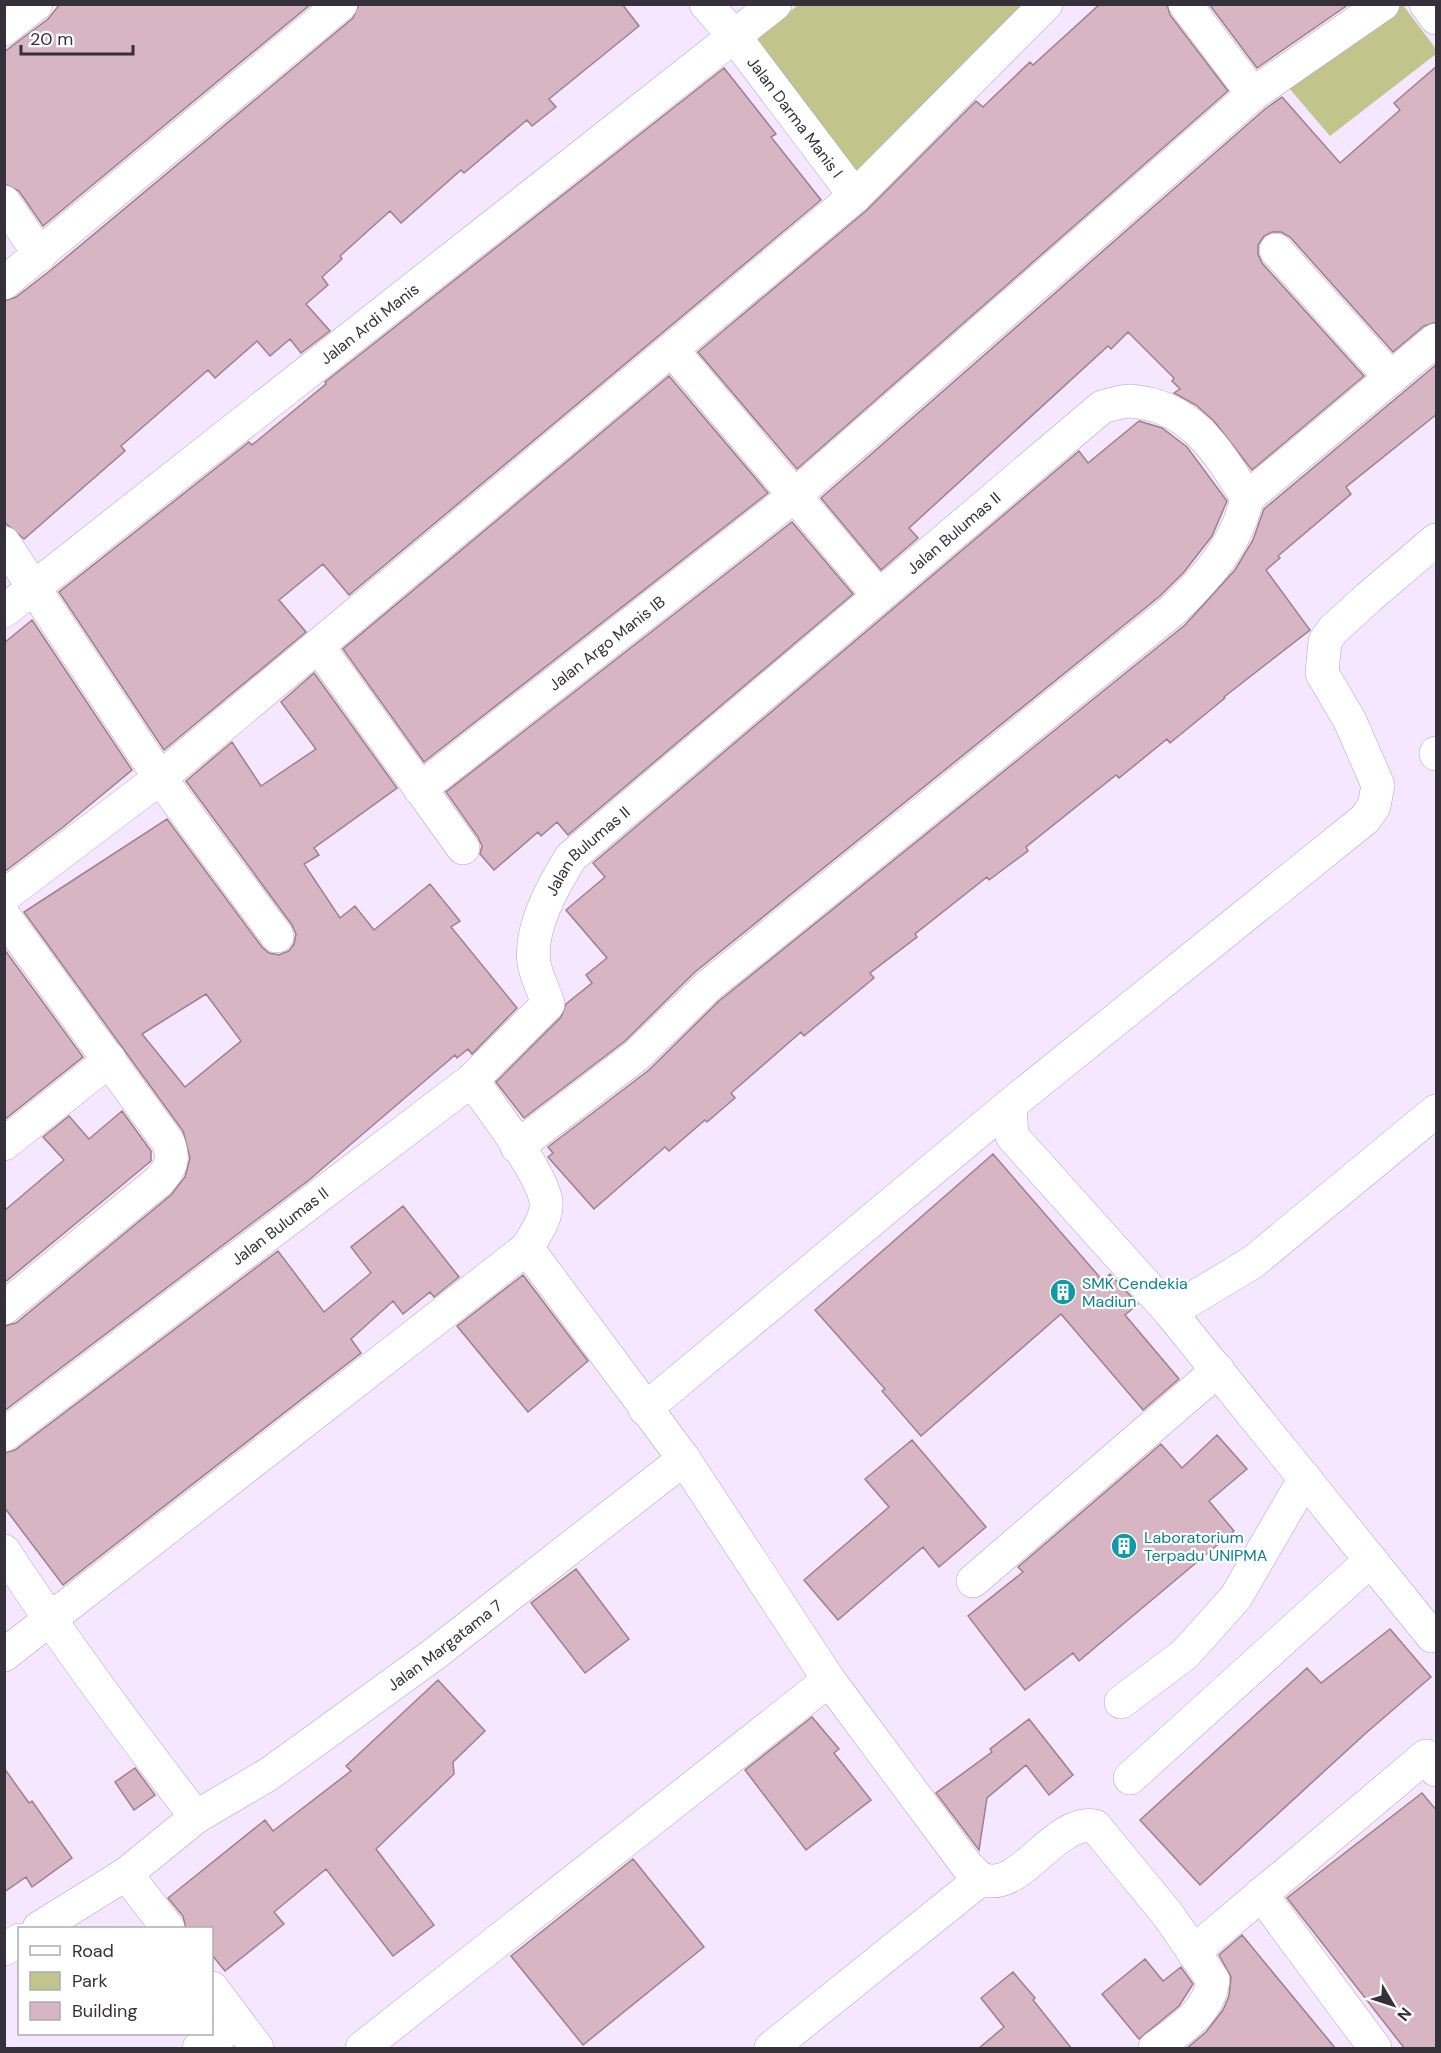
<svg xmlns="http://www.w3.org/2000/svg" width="1441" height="2053" font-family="'DM Sans',sans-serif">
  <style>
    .green { fill: #c2c58b }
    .building { fill: #d7b5c2; stroke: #9f7f8b; stroke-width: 1.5; fill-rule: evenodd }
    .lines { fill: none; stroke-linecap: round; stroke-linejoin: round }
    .minor-casing { stroke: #b4a4c0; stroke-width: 34 }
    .minor { stroke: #fff; stroke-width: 33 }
    .labels { text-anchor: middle; stroke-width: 4.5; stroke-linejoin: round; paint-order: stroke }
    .street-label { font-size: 16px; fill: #36303b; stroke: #fff }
    .culture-label { font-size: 16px; fill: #0d838f; stroke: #fff; text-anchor: start }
  </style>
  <rect width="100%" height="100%" fill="#f4e7ff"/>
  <path class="green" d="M798 5H1032L858 176 753 42Z
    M1398 5H1403L1436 49V54L1330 136 1283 81Z"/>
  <path class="building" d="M60 4H311L43 226 19 191 4 184V52L48 19Z
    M359 4H622L639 26 549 99 556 107 532 126 527 120 464 173 461 170 401 223 390 211 340 256 342 259 322 277 328 285 306 304 330 331 301 353 290 339 270 356 257 341 215 378 208 370 121 446 125 451 24 539 4 522V301L16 297 51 270 353 18Z
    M1100 4H1167L1170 15 1228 91 797 469 698 352 867 210 976 101 983 107 1030 62 1033 65Z
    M1209 4H1349L1257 68Z
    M1437 66V322L1424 326 1393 352 1290 237 1281 232H1272L1264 236 1258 245V254L1262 263 1364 376 1252 470 1214 421 1196 405 1174 393 1180 389 1172 381 1174 378 1128 332 1111 349 1108 346 909 528 918 538 881 570 821 498 1265 109 1282 97 1340 163 1400 110 1394 103Z
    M724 68 776 134 771 137 821 200 349 595 323 564 279 600 306 632 164 750 59 592 249 442 252 445 326 384 325 382Z
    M1437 364V414L1346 487 1351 494 1278 556 1280 558 1266 570 1310 630 1224 697 1225 698 1170 743 1167 739 1119 778 1116 775 1026 847 1028 851 989 880 987 877 915 934 917 937 870 973 874 978 804 1036 801 1032 731 1093 735 1098 707 1122 705 1120 669 1151 665 1147 594 1209 548 1157 553 1153 548 1147 649 1070 719 1001 1185 625 1235 570 1253 540 1264 509Z
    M669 376 768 493 424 762 343 649Z
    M1139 421 1162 428 1187 447 1227 501 1212 536 1184 572 1160 596 695 972 625 1041 524 1118 496 1082 561 1017 566 1004 592 983 586 975 607 958 566 910 605 877 593 863 1079 451 1088 463Z
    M792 522 853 594 568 835 557 822 541 836 538 832 494 870 480 854 482 846 478 837 446 792Z
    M32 620 132 770 62 828 4 872V643Z
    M314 673 397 788 314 848 319 855 304 864 340 918 355 906 374 930 430 884 460 921 451 927 517 1008 472 1054 468 1049 457 1058 455 1055 309 1180 4 1411V1326L16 1323 171 1195 185 1177 190 1158 183 1131 24 912 167 819 262 947 269 953 279 955 289 951 294 944 296 934 292 925 186 781 232 742 261 786 316 749 281 702ZM206 994 241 1041 185 1087 142 1034Z
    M4 949 83 1057 4 1120Z
    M122 1111 151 1151V1161L4 1283V1211L64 1160 43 1137 69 1116 89 1139Z
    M993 1154 1103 1281 1110 1274 1138 1304 1125 1315 1179 1379 1143 1410 1061 1314 921 1436 882 1391 885 1389 815 1310Z
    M403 1206 459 1277 434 1297 430 1292 403 1314 393 1301 351 1339 361 1353 63 1585 4 1507V1453L15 1450 278 1251 324 1312 371 1273 351 1247Z
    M523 1275 588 1361 528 1412 457 1326Z
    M1217 1435 1247 1469 1209 1501 1234 1531 1079 1661 1073 1653 1025 1690 968 1616 1023 1572 1018 1567 1161 1444 1182 1468Z
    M912 1440 986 1527 939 1567 923 1547 838 1620 804 1580 889 1507 865 1479Z
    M576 1569 629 1639 585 1673 531 1603Z
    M1390 1629 1431 1677 1366 1733 1200 1885 1140 1820 1307 1668 1321 1683Z
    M438 1680 485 1731 453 1762 454 1774 376 1849 434 1925 393 1956 326 1869 274 1912 284 1924 225 1971 212 1955V1929H186L183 1916 168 1898 265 1820 273 1831 351 1771 346 1766Z
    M812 1717 839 1749 834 1753 871 1800 806 1850 745 1770Z
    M1029 1719 1073 1775 1049 1795 1026 1765 987 1798 979 1850 936 1793 992 1752 990 1749Z
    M4 1768 29 1803 32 1801 72 1858 32 1887 26 1877 4 1892Z
    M135 1768 155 1795 134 1810 115 1782Z
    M1422 1793 1437 1811V2049H1405L1287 1898Z
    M633 1859 704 1947 583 2045 511 1956Z
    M1242 1935 1336 2049H1186L1206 2032 1223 2010 1229 1996 1231 1977 1219 1955Z
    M1145 1959 1163 1981 1181 1967 1193 1984 1179 2006 1139 2039 1102 1994Z
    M1013 1972 1035 1998 1033 2000 1072 2049H978L1004 2027 981 1998Z"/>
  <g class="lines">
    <g class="minor-casing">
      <g id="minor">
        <path id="s1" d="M706 4 735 37 855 196"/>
        <path d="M1185 4 1253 94"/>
        <path d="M1426 4 1436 18"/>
        <path d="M4 29 36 4"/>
        <path d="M4 202 40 255"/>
        <path d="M1276 250 1391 378"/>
        <path d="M4 283 341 4"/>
        <path d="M673 351 879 596"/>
        <path d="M4 543 160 778 277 936"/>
        <path id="s2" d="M4 611 775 4"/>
        <path d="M318 646 463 848"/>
        <path d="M1436 754V753"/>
        <path id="s3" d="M420 789 793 497 1253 94 1383 4"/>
        <path d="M4 896 160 778 855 196 1046 4"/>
        <path d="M4 916 168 1142C175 1160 171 1167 159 1181L4 1308"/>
        <path d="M1010 1105 1012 1136 1170 1312 1253 1262 1436 1111"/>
        <path d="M4 1144 110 1060"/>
        <path d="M517 1147 637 1055 707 987 1173 610C1207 577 1237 545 1247 498L1436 340"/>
        <path d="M527 1248 684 1459 829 1680 968 1867C972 1870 977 1877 982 1879 1021 1894 1053 1819 1095 1826L1168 1915 1213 1980C1209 2013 1180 2029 1155 2048"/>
        <path d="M1170 1312 1432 1636"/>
        <path d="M645 1409 1010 1105 1365 819 1374 806 1378 785 1350 721 1322 673 1325 641 1333 630 1369 597 1436 540"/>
        <path id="s4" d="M4 1435 472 1080 548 1004C544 991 536 976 534 963 529 928 553 886 571 857L1102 407C1111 405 1121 401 1130 401 1191 405 1218 451 1247 498"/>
        <path d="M4 1551C64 1643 129 1730 196 1817"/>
        <path d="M973 1581 1218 1370"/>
        <path d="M4 1655 527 1248C534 1236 548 1217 546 1202 542 1172 490 1107 472 1080"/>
        <path d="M1121 1702 1185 1654 1236 1597 1305 1478"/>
        <path d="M1130 1778 1371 1560"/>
        <path d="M126 1874 168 1928"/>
        <path d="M1261 1894 1375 2048"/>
        <path id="s5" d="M39 1928 126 1874 196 1817 269 1774 433 1655 684 1459"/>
        <path d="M4 1949 20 1940"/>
        <path d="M1193 1952 1426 1756 1436 1770"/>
        <path d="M212 1988 257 2048"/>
        <path d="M199 2048 238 2023"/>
        <path d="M362 2048 829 1680"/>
        <path d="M771 2048 981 1879"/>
      </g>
    </g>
    <use href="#minor" class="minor"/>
  </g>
  <defs>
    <g id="building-disc" transform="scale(1.35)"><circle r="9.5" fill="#0f9aa8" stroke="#fff"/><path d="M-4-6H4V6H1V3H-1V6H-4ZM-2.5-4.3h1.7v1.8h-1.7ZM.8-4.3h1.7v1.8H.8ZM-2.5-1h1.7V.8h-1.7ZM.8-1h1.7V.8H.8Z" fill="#fff"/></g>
  </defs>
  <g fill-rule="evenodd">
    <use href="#building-disc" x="1063" y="1292"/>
    <use href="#building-disc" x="1124" y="1546"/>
  </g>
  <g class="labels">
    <g class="street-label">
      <text dy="6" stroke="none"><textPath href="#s1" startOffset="144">Jalan Darma Manis I</textPath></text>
      <text dy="6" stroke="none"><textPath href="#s2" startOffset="465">Jalan Ardi Manis</textPath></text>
      <text dy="6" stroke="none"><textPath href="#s4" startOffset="1354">Jalan Bulumas II</textPath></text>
      <text dy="6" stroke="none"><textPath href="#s3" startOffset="237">Jalan Argo Manis IB</textPath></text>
      <text dy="6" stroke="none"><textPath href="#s4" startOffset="868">Jalan Bulumas II</textPath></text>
      <text dy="6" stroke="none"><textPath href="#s4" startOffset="346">Jalan Bulumas II</textPath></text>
      <text dy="6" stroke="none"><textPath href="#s5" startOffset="495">Jalan Margatama 7</textPath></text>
    </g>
    <g class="culture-label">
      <text x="1082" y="1289">SMK Cendekia<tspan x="1082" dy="18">Madiun</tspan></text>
      <text x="1144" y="1543">Laboratorium<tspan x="1144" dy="18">Terpadu UNIPMA</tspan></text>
    </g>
  </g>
  <rect width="1441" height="2053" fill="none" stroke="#36303b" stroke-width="12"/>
  <rect x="18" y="1927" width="195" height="108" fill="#ffffff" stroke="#afacb1" stroke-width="1.5"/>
  <rect x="30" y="1946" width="30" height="9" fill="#ffffff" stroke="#afacb1" stroke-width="1.5"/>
  <text x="72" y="1957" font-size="18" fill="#36303b">Road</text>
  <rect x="30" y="1972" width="30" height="18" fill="#c2c58b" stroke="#afacb1" stroke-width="1.5"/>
  <text x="72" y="1987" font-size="18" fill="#36303b">Park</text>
  <rect x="30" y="2002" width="30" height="18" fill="#d7b5c2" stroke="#afacb1" stroke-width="1.5"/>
  <text x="72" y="2017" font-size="18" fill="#36303b">Building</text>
  <g transform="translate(1393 2005) rotate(129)" stroke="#ffffff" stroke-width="4.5" paint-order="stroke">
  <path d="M0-4.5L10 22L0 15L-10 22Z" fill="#36303b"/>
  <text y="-9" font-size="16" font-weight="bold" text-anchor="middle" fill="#36303b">N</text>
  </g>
  <path d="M21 45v9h112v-9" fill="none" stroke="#36303b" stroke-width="3"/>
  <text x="30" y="45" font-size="18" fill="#36303b" stroke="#ffffff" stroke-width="4.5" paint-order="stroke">20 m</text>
</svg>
